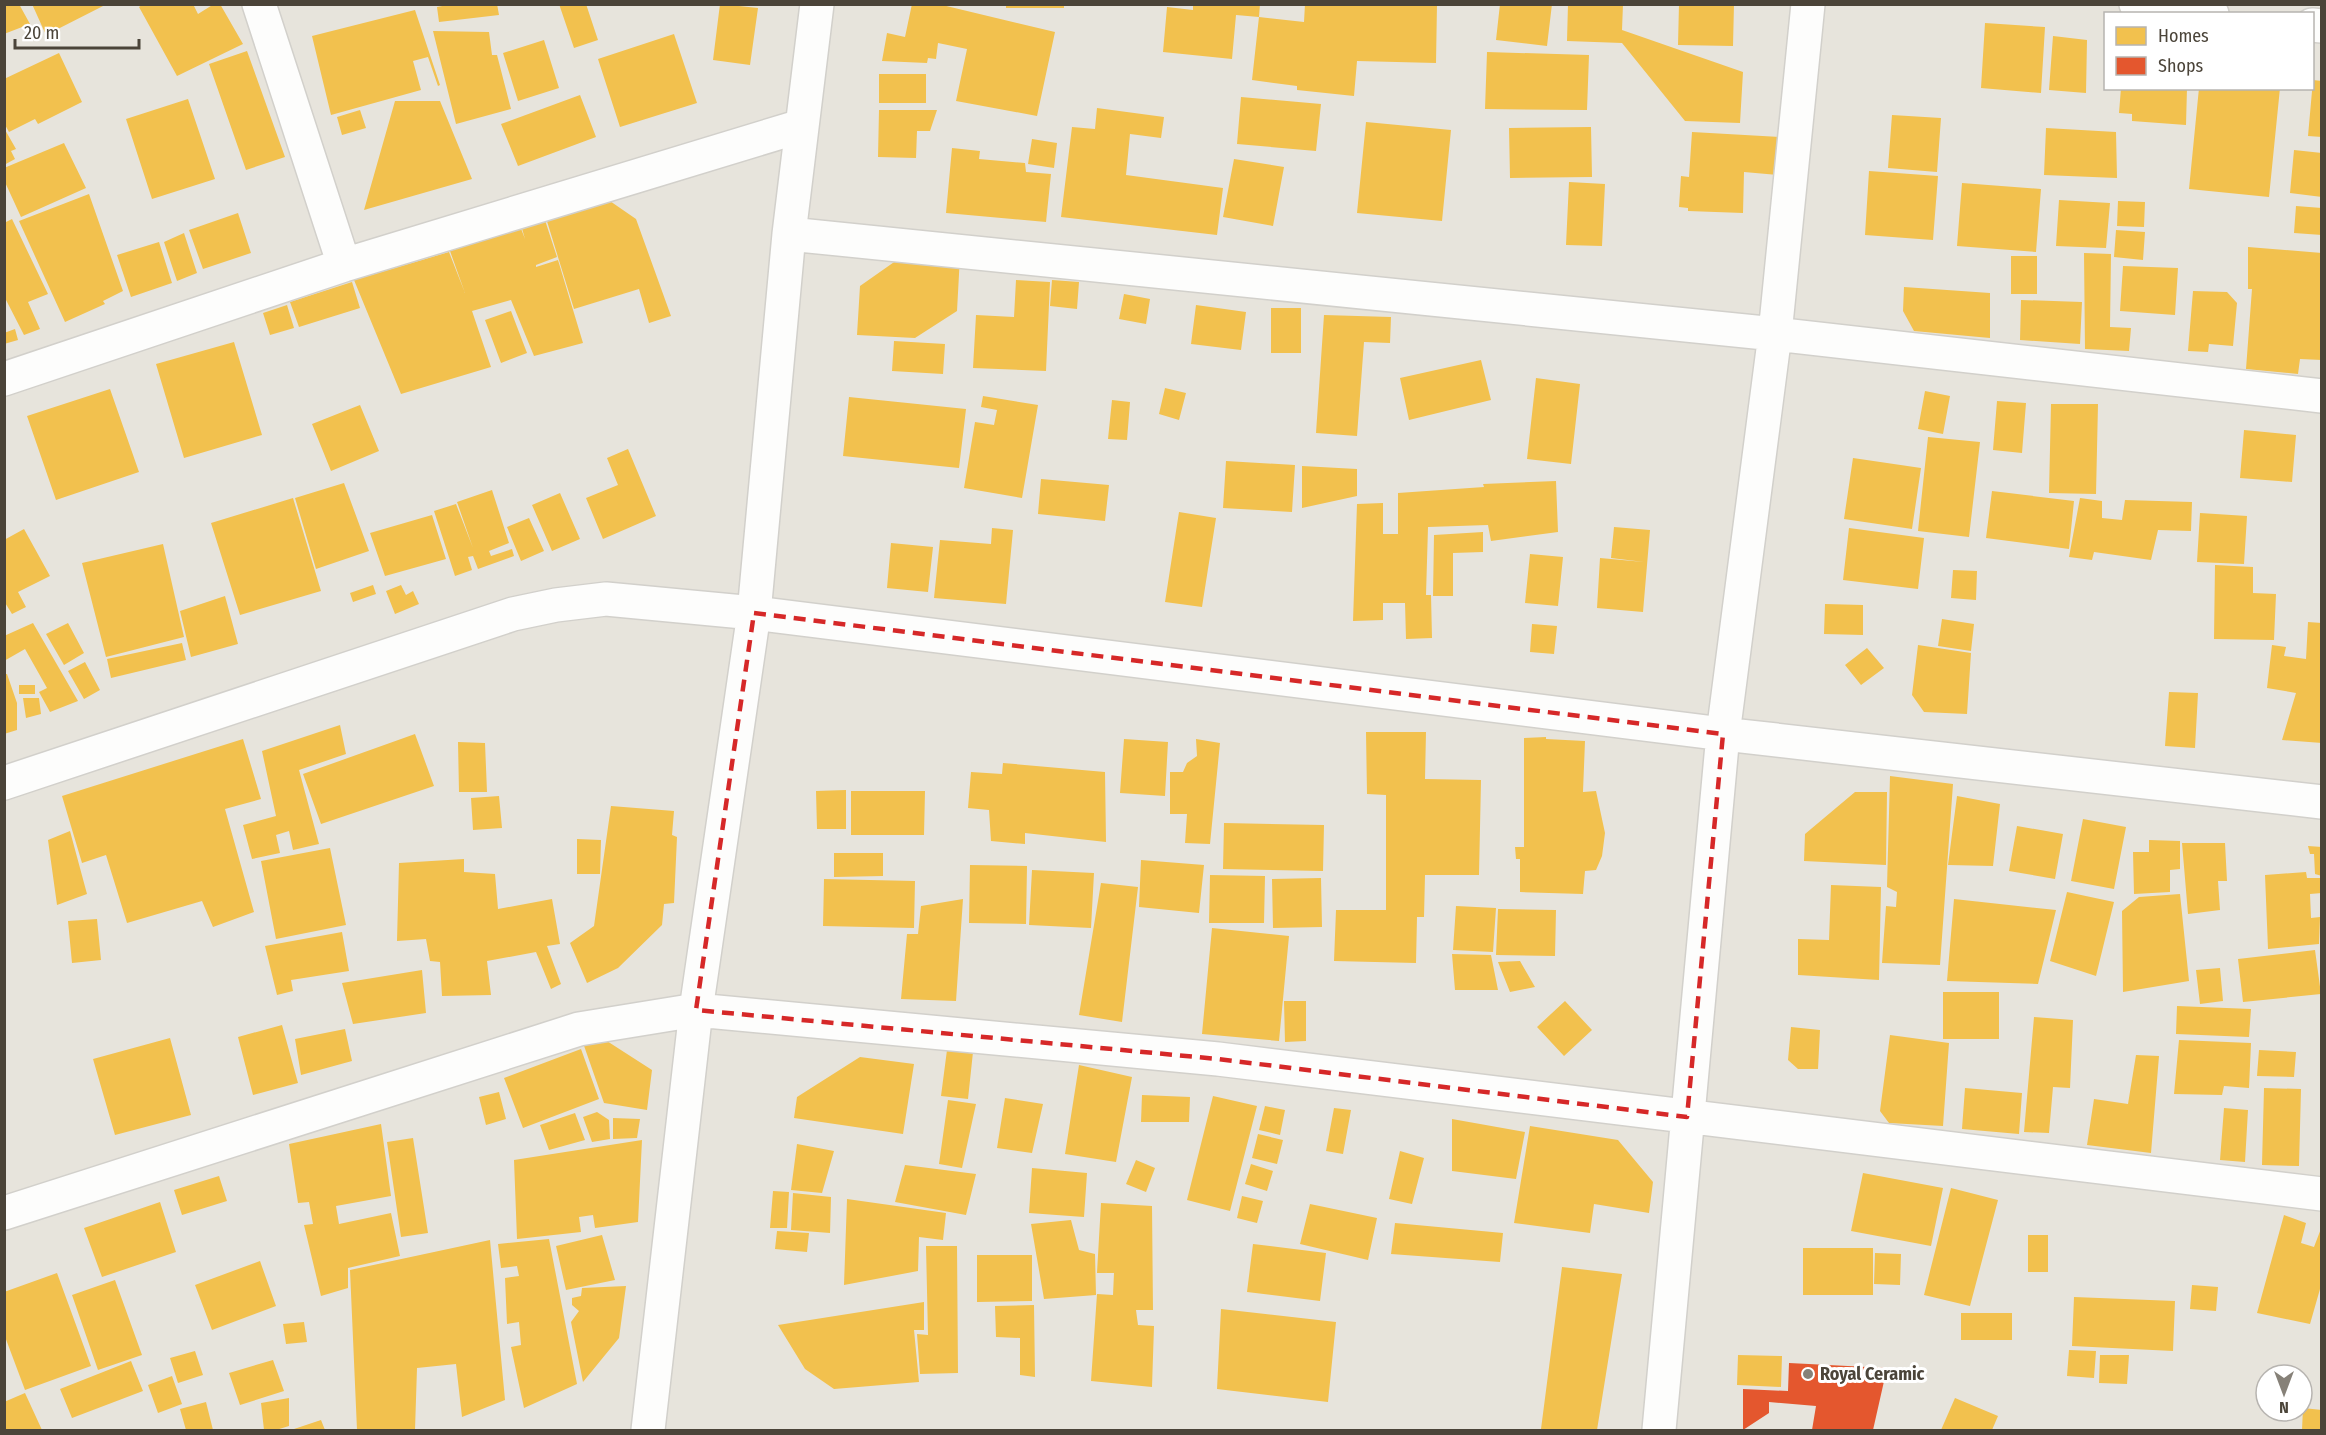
<svg xmlns="http://www.w3.org/2000/svg" width="2326" height="1435" font-family="'Fira Sans Condensed',sans-serif">
  <style>
    .residential { fill: #e7e4dc; fill-rule: evenodd }
    .homes { fill: #f2c14e }
    .shops { fill: #e4572e }
    .lines { fill: none; stroke-linecap: round; stroke-linejoin: round }
    .minor-casing { stroke: #d2d0cb; stroke-width: 36 }
    .minor { stroke: #fdfdfc; stroke-width: 33 }
    .marked { fill: none; stroke: #d62828; stroke-width: 4.5; stroke-dasharray: 12 8; stroke-linejoin: round }
    .poi-dot { fill: #868178; stroke: #fff; stroke-width: 2 }
    .labels { text-anchor: middle; stroke-width: 6; stroke-linejoin: round; paint-order: stroke }
    .poi-label { font-size: 18px; font-weight: bold; fill: #4b4439; stroke: #fff; text-anchor: start }
  </style>
  <rect width="100%" height="100%" fill="#f4f2ee"/>
  <path class="residential" d="M5 5H2321V1430H5ZM2106 14H2312V88H2106ZM2266 1375H2302V1411H2266Z"/>
  <path class="homes" d="M4 4H19L30 24 4 34Z
    M32 4 64 6 107 4 46 35Z
    M143 4H193L198 14 214 4H220L243 44 177 76 139 7Z
    M453 4H497L499 15 439 22 437 7Z
    M559 4H586L598 40 574 48Z
    M720 4 758 8 750 65 713 60Z
    M912 4H938L1055 32 1037 116 956 101 967 49 938 43 936 59 928 58 927 63 882 61 887 33 905 37Z
    M1006 4H1064V8H1006Z
    M1193 4H1260L1259 17 1304 22 1305 4H1437L1436 63 1357 61 1354 96 1297 90V86L1252 80 1259 17 1236 15 1232 59 1163 52 1167 7 1193 10Z
    M1500 4H1552L1547 46 1496 40Z
    M1568 4H1623L1622 30 1743 72 1740 123 1685 121 1622 43 1567 41Z
    M1679 4H1734L1733 46 1678 45Z
    M415 10 440 85 438 86 428 57 413 61 421 90 331 115 312 36Z
    M1985 23 2045 27 2041 93 1981 88Z
    M433 31 489 32 492 55H497L511 109 456 124Z
    M674 34 697 103 620 127 598 59Z
    M2053 36 2087 40 2086 93 2049 90Z
    M544 40 559 88 518 101 503 53Z
    M247 51 285 157 246 170 209 64Z
    M1487 52 1589 55 1587 110 1485 109Z
    M59 53 82 102 38 124 35 119 9 132 4 123V79Z
    M879 74H926V103H879Z
    M2313 80 2322 81V137L2308 136Z
    M2121 88H2187L2186 125 2132 121V114L2119 113Z
    M2199 88H2280L2269 197 2189 189Z
    M580 95 596 137 518 166 501 124Z
    M1241 97 1321 104 1316 151 1237 144Z
    M188 99 215 179 152 199 126 119Z
    M395 101H440L472 179 364 210Z
    M1097 108 1164 117 1161 138 1130 134 1126 175 1223 188 1217 235 1061 217 1072 127 1095 129Z
    M360 110 366 128 342 135 337 117Z
    M879 110H937L930 131H917L916 158 878 157Z
    M1892 115 1941 118 1937 172 1888 168Z
    M1366 122 1451 130 1442 221 1357 213Z
    M1591 127 1592 177 1510 178 1509 128Z
    M4 128 16 149 11 151 15 159 4 165Z
    M2046 128 2116 132 2117 178 2044 175Z
    M1692 132 1780 137 1778 175 1744 172 1743 213 1688 211V208L1679 207 1681 176 1689 177Z
    M1032 139 1057 143 1054 168 1028 164Z
    M64 143 86 188 21 217 4 180V168Z
    M952 148 980 151 979 159 1025 163 1026 172 1051 174 1046 222 946 213Z
    M2294 150 2322 153V197L2290 193Z
    M1234 159 1284 167 1273 226 1223 217Z
    M1869 171 1938 176 1933 240 1865 235Z
    M1569 182 1605 184 1602 246 1566 245Z
    M1962 183 2041 189 2036 252 1957 246Z
    M89 194 123 291 103 301 105 304 65 322 19 221Z
    M607 199 636 219 671 316 649 323 639 289 574 309 546 218Z
    M2059 200 2110 203 2106 248 2056 246Z
    M2118 201 2145 202 2144 227 2117 226Z
    M2296 206 2322 208V235L2294 233Z
    M238 213 251 253 203 269 189 230Z
    M544 217 557 257 536 265V267L558 260 583 343 534 356 511 300 472 311 491 367 401 394 354 280 449 252 465 293 450 251 520 226 525 239 521 225Z
    M12 219 48 294 28 302 40 329 24 335 4 296V223Z
    M2116 230 2145 232 2143 260 2114 257Z
    M184 233 197 273 177 281 164 242Z
    M159 242 172 283 131 297 117 255Z
    M2248 247 2322 253V360L2300 359 2298 374 2246 369 2252 289H2248Z
    M907 253 960 256 957 311 915 338 857 335 860 286Z
    M2084 253 2111 254 2110 327 2131 328 2129 351 2085 349Z
    M2011 256H2037V294H2011Z
    M2123 266 2178 268 2175 315 2120 311Z
    M1016 280 1050 282 1046 371 973 368 976 315 1014 317Z
    M1052 280 1079 282 1077 309 1050 306Z
    M352 282 360 308 299 327 290 302Z
    M1904 287 1990 293V338L1914 331 1903 311Z
    M2193 291 2227 292 2237 303 2233 346 2209 344 2208 352 2188 351Z
    M1124 294 1150 299 1146 324 1119 319Z
    M2021 300 2082 302 2080 344 2020 340Z
    M287 305 294 328 270 335 263 313Z
    M1196 305 1246 312 1241 350 1191 344Z
    M1271 308H1301V353H1271Z
    M511 311 527 353 501 363 485 320Z
    M1324 315 1391 317 1390 343 1364 342 1357 436 1316 433Z
    M15 329 18 340 4 344V333Z
    M894 341 945 344 943 374 892 371Z
    M234 342 262 435 184 458 156 364Z
    M1481 360 1491 400 1409 420 1400 378Z
    M1536 378 1580 384 1571 464 1527 459Z
    M1165 388 1186 393 1179 420 1159 414Z
    M110 389 139 472 56 500 27 416Z
    M1925 391 1950 396 1943 434 1918 429Z
    M983 396 1038 405 1022 498 964 488 975 422 994 425 997 410 981 407Z
    M849 397 966 409 959 468 843 456Z
    M1112 400 1130 402 1127 440 1108 439Z
    M1997 401 2026 403 2022 453 1993 450Z
    M2051 404H2098L2096 494 2049 493Z
    M360 405 379 451 331 471 312 424Z
    M2244 430 2296 435 2292 482 2240 478Z
    M1928 437 1980 442 1969 537 1918 531Z
    M628 449 656 516 603 539 586 498 618 485 607 458Z
    M1853 458 1921 468 1912 529 1844 519Z
    M1226 461 1295 465 1292 512 1223 508Z
    M1302 466 1357 469V496L1302 508Z
    M1041 479 1109 485 1105 521 1038 514Z
    M1556 481 1558 532 1491 541 1488 525 1428 527 1426 595H1431L1432 638 1406 639 1405 603H1383V620L1353 621 1357 504 1383 503V534H1398V493L1484 487 1483 484Z
    M344 483 369 551 316 569 295 498Z
    M492 490 509 543 489 551 491 556 512 549 514 556 478 569 473 556 468 557 472 570 455 576 434 511 456 504 473 548 457 502Z
    M1992 491 2074 501 2069 549 1986 538Z
    M560 493 580 539 552 551 532 505Z
    M293 498 321 591 240 615 211 523Z
    M2080 498 2102 501V518L2122 520 2125 500 2192 502 2191 531 2158 530 2151 560 2094 552 2092 560 2069 557Z
    M1179 512 1216 518 1202 607 1165 602Z
    M2200 513 2247 516 2244 564 2197 562Z
    M432 515 446 559 385 576 370 533Z
    M529 518 544 551 521 561 507 527Z
    M1614 527 1650 530 1643 612 1597 608 1600 558 1644 562 1611 558Z
    M992 528 1013 530 1006 604 934 598 940 540 991 544Z
    M1849 528 1924 538 1918 589 1843 580Z
    M24 529 50 576 18 592 26 607 12 614 4 601V540Z
    M1483 532V552L1453 553V596H1433L1434 535Z
    M891 543 933 547 928 592 887 588Z
    M163 544 184 637 106 657 82 563Z
    M1530 554 1563 557 1558 606 1525 603Z
    M2215 565 2253 567V593L2276 594 2274 640 2214 639Z
    M1953 570 1977 571 1976 600 1951 598Z
    M373 585 376 594 353 602 350 593Z
    M401 585 406 595 413 591 419 604 395 614 386 591Z
    M225 596 238 644 191 657 180 611Z
    M1825 604 1863 605V635L1824 634Z
    M1942 619 1974 624 1971 651 1938 646Z
    M2308 622 2322 623V743L2282 740 2296 693 2267 688 2272 645 2286 647 2284 656 2306 659Z
    M33 623 78 701 50 712 39 692 47 688 25 649 4 661V636Z
    M68 623 84 653 64 665 46 634Z
    M1532 624 1557 626 1554 654 1530 652Z
    M182 643 186 660 111 678 107 659Z
    M1918 645 1971 653 1967 714 1924 712 1912 695Z
    M1867 648 1884 668 1861 685 1845 665Z
    M85 662 100 690 84 699 68 671Z
    M4 674H7L17 703V730L4 734Z
    M19 685H35V694H19Z
    M2169 692 2198 693 2195 748 2165 746Z
    M23 698H39L41 714 26 718Z
    M340 725 346 754 299 770 319 844 293 850 289 831 276 835 280 853 252 859 243 825 276 816 262 751Z
    M1366 732H1426L1425 779 1481 780 1479 875H1425L1424 917H1417L1416 963 1334 961 1336 910H1386V795L1367 794Z
    M415 734 434 786 321 824 303 774Z
    M1546 737V739L1585 741 1583 792 1596 791 1605 833 1602 856 1596 870 1585 871 1583 894 1520 892V859H1516L1515 847H1524V738Z
    M243 739 261 799 225 809 254 912 213 927 202 901 127 923 106 855 82 863 62 796Z
    M1124 739 1168 742 1165 796 1120 793Z
    M1196 739 1220 743 1210 844 1185 843 1187 814H1170V772H1183L1187 763 1197 756Z
    M458 742 485 743 487 792H459Z
    M1003 763 1105 772 1106 842 1025 833V844L991 841 989 810 968 808 971 772 1002 774Z
    M1890 776 1953 784 1940 965 1882 963 1886 906 1896 907 1897 892 1887 887Z
    M846 790V829H817L816 791Z
    M851 791H925L924 835H851Z
    M1855 792H1887L1886 865 1804 861 1805 834Z
    M499 796 502 828 473 830 471 798Z
    M1957 796 2000 804 1993 866 1948 865Z
    M611 806 674 811 672 835 677 837 674 903 664 904 662 925 618 968 587 983 570 943 594 926Z
    M2083 819 2126 827 2114 889 2071 881Z
    M1224 823 1324 825 1323 871 1223 869Z
    M2017 826 2063 834 2055 879 2009 871Z
    M70 831 87 894 57 905 48 840Z
    M577 839 601 840 600 874H577Z
    M2149 840 2180 841V869L2170 870V892L2134 894 2133 852H2149Z
    M2182 843H2225L2227 881H2218L2220 910 2188 914Z
    M2308 846 2322 847V876L2315 874 2314 854H2310Z
    M330 848 346 925 276 939 261 861Z
    M834 853H883V876L834 877Z
    M464 859V872L495 874 498 909 552 899 560 944 547 946 561 984 551 989 536 952 487 961 491 995 442 996 440 962 430 961 426 939 397 941 399 863Z
    M1141 860 1204 865 1199 913 1139 907Z
    M970 865 1027 866 1026 924 969 923Z
    M1032 870 1094 873 1091 928 1029 925Z
    M2306 872 2307 878H2322V893L2310 894 2311 918 2320 917 2319 944 2268 949 2265 875Z
    M1210 875 1265 876 1264 923H1209Z
    M1321 878 1322 927 1273 928 1272 879Z
    M824 879 915 881 914 928 823 926Z
    M1101 883 1138 887 1122 1022 1079 1015Z
    M1831 885 1881 887 1879 980 1798 975V939L1829 940Z
    M2067 892 2114 902 2096 976 2050 961Z
    M2180 894 2189 981 2123 992 2122 911 2139 897Z
    M963 899 956 1001 901 999 907 934H918L921 906Z
    M1954 899 2056 910 2038 984 1947 981Z
    M1456 906 1496 908 1493 952 1453 950Z
    M1498 909 1556 910 1555 956 1496 955Z
    M97 919 101 960 72 963 68 921Z
    M1212 928 1289 936 1279 1041 1202 1034Z
    M342 932 349 971 291 980 293 991 277 995 265 946Z
    M2315 950 2321 994 2243 1002 2238 959Z
    M1452 954 1491 955 1498 990H1455Z
    M1520 961 1535 987 1510 992 1498 962Z
    M2220 968 2223 1001 2200 1004 2196 970Z
    M422 970 426 1013 353 1024 342 983Z
    M1943 992H1999V1039H1943Z
    M1284 1001H1306V1041L1285 1042Z
    M1565 1001 1592 1030 1564 1056 1537 1027Z
    M2177 1006 2251 1009 2249 1037 2176 1034Z
    M2034 1017 2073 1020 2070 1088 2053 1087 2049 1133 2024 1132Z
    M282 1025 298 1083 253 1095 238 1037Z
    M1791 1027 1820 1030 1818 1069H1798L1788 1060Z
    M345 1029 352 1061 301 1075 295 1039Z
    M596 1034 652 1070 647 1110 604 1103 582 1040Z
    M1890 1035 1949 1043 1943 1126 1889 1123 1880 1111Z
    M170 1038 191 1115 115 1135 93 1059Z
    M2179 1040 2251 1043 2249 1088 2224 1086 2222 1095 2174 1094Z
    M581 1049 599 1099 523 1128 504 1078Z
    M947 1050 973 1052 968 1099 941 1096Z
    M2259 1050 2296 1052 2294 1077 2257 1076Z
    M2136 1055 2159 1056 2151 1153 2087 1145 2094 1099 2128 1104Z
    M860 1057 914 1064 903 1134 794 1118 797 1097Z
    M1079 1065 1132 1077 1116 1162 1065 1154Z
    M1965 1088 2022 1093 2019 1134 1962 1129Z
    M2264 1088 2301 1089 2299 1166 2262 1165Z
    M499 1092 506 1119 486 1125 479 1097Z
    M1142 1095 1190 1097 1189 1122H1141Z
    M1213 1096 1257 1106 1230 1211 1187 1200Z
    M1005 1098 1043 1104 1032 1153 997 1148Z
    M948 1100 976 1104 962 1168 939 1164Z
    M1265 1106 1285 1110 1280 1135 1259 1130Z
    M1334 1108 1351 1110 1343 1154 1326 1151Z
    M2224 1108 2248 1110 2245 1162 2220 1160Z
    M597 1112 609 1120 610 1139 592 1142 583 1117Z
    M575 1113 585 1140 549 1150 540 1125Z
    M613 1118 640 1119 637 1138 613 1139Z
    M1452 1119 1525 1132 1516 1179 1452 1171Z
    M381 1124 391 1196 336 1206 339 1224 391 1213 400 1256 348 1268V1288L321 1296 304 1225 313 1224 309 1202 298 1203 289 1144Z
    M1530 1126 1618 1140 1653 1182 1649 1213 1594 1204 1590 1233 1514 1223Z
    M1258 1134 1283 1140 1277 1164 1252 1158Z
    M413 1138 428 1233 401 1237 387 1142Z
    M642 1140 638 1222 595 1228 593 1215 579 1217 581 1232 517 1239 514 1160Z
    M797 1144 834 1151 822 1193 791 1190Z
    M1400 1151 1424 1158 1412 1204 1389 1199Z
    M1136 1160 1155 1168 1146 1192 1126 1184Z
    M1251 1164 1273 1171 1267 1191 1245 1184Z
    M905 1165 976 1174 966 1215 895 1202Z
    M1032 1168 1087 1173 1084 1217 1029 1213Z
    M1863 1173 1943 1188 1931 1246 1851 1231Z
    M219 1176 227 1201 182 1215 174 1190Z
    M1951 1188 1998 1200 1970 1306 1924 1295Z
    M773 1191 789 1192 787 1228H770Z
    M793 1193 831 1197 830 1233 791 1230Z
    M1242 1196 1263 1201 1257 1223 1237 1218Z
    M847 1199 946 1213 943 1240 919 1237 918 1271 844 1285Z
    M160 1202 176 1252 102 1277 84 1228Z
    M1101 1203 1152 1206 1153 1310H1136L1138 1325 1154 1326 1152 1387 1091 1381 1097 1294 1113 1295 1114 1273H1097Z
    M1310 1204 1377 1218 1368 1260 1300 1244Z
    M2284 1215 2306 1223 2301 1243 2314 1247 2322 1226V1282L2310 1324 2257 1313Z
    M1071 1220 1079 1250 1095 1254 1096 1295 1044 1299 1031 1224Z
    M1395 1223 1503 1233 1500 1262 1391 1254Z
    M777 1231 809 1233 807 1252 775 1249Z
    M602 1235 615 1280 566 1290 556 1246Z
    M2028 1235H2048V1272H2028Z
    M549 1239 577 1384 524 1408 511 1347 521 1345 519 1322 507 1324 505 1278 519 1276 517 1266 501 1268 498 1244Z
    M490 1240 505 1400 462 1417 456 1364 417 1368 415 1430H357L350 1270Z
    M1253 1244 1326 1253 1320 1301 1247 1292Z
    M926 1246H957L958 1373 920 1374 917 1334 928 1335Z
    M1803 1248H1873V1295H1803Z
    M1875 1253 1901 1254 1900 1285 1874 1284Z
    M977 1255H1032V1301L977 1302Z
    M260 1261 276 1306 212 1330 195 1285Z
    M1562 1267 1622 1274 1597 1430 1541 1429Z
    M57 1273 91 1366 25 1390 4 1334V1292Z
    M115 1280 142 1355 98 1370 72 1295Z
    M2192 1285 2218 1287 2216 1311 2190 1309Z
    M626 1286 619 1338 583 1382 571 1322 579 1311 572 1305V1298L581 1296 582 1288Z
    M2074 1297 2175 1301 2173 1351 2072 1346Z
    M924 1302V1330H914L919 1382 834 1389 805 1369 778 1325Z
    M1034 1305 1035 1377 1020 1375V1338L996 1337 995 1306Z
    M1221 1309 1336 1322 1328 1402 1217 1389Z
    M1961 1313H2012V1340H1961Z
    M304 1322 307 1342 286 1344 283 1324Z
    M2069 1350 2096 1351 2094 1378 2067 1376Z
    M195 1351 203 1375 178 1383 170 1358Z
    M1738 1355 1782 1356 1781 1387 1737 1385Z
    M2100 1355H2129L2127 1384 2099 1383Z
    M273 1360 284 1391 240 1405 229 1373Z
    M131 1361 143 1391 72 1418 60 1389Z
    M172 1376 182 1404 158 1413 148 1385Z
    M25 1393 42 1430H4V1402Z
    M289 1398V1426L276 1430H264L261 1403Z
    M1955 1398 1998 1416 1992 1430H1941Z
    M206 1402 213 1430H186L180 1409Z
    M2303 1408 2322 1410V1430H2302Z
    M321 1420 325 1430H291Z"/>
  <path class="shops" d="M1789 1363 1887 1368 1873 1430H1812L1816 1406 1769 1402V1413L1743 1430V1389L1788 1391Z"/>
  <g class="lines">
    <g class="minor-casing">
      <path id="minor" d="M259 4 344 265
        M2136 4 2212 14
        M2312 25 2322 26
        M789 234 1775 334 2322 396
        M4 379 344 265 801 126
        M4 783 513 614 556 605 606 599 754 613 1723 734 2322 802
        M4 1213 579 1029 696 1010 1218 1059 2322 1194
        M648 1430 696 1010 754 613 789 234 817 4
        M1659 1430 1723 734 1775 334 1808 4"/>
    </g>
    <use href="#minor" class="minor"/>
  </g>
  <path class="marked" d="M754 613 1723 734 1687 1117 1218 1059 696 1010Z"/>
  <circle class="poi-dot" cx="1808" cy="1374" r="6"/>
  <g class="labels">
    <g class="poi-label">
      <text x="1820" y="1380">Royal Ceramic</text>
    </g>
  </g>
  <rect width="2326" height="1435" fill="none" stroke="#4b4439" stroke-width="12"/>
  <rect x="2104" y="12" width="210" height="78" fill="#ffffff" stroke="#b7b4b0" stroke-width="1.5"/>
  <rect x="2116" y="27" width="30" height="18" fill="#f2c14e" stroke="#b7b4b0" stroke-width="1.5"/>
  <text x="2158" y="42" font-size="18" fill="#4b4439">Homes</text>
  <rect x="2116" y="57" width="30" height="18" fill="#e4572e" stroke="#b7b4b0" stroke-width="1.5"/>
  <text x="2158" y="72" font-size="18" fill="#4b4439">Shops</text>
  <g transform="translate(2284 1393) rotate(180)"><circle r="28" fill="#ffffff" stroke="#b7b4b0" stroke-width="1.5"/>
  <path d="M0-4.5L10 22L0 15L-10 22Z" fill="#868178"/>
  <text y="-9" font-size="16" font-weight="bold" text-anchor="middle" fill="#4b4439">N</text>
  </g>
  <path d="M15 39v9h124v-9" fill="none" stroke="#4b4439" stroke-width="3"/>
  <text x="24" y="39" font-size="18" fill="#4b4439" stroke="#ffffff" stroke-width="4.5" paint-order="stroke">20 m</text>
</svg>
